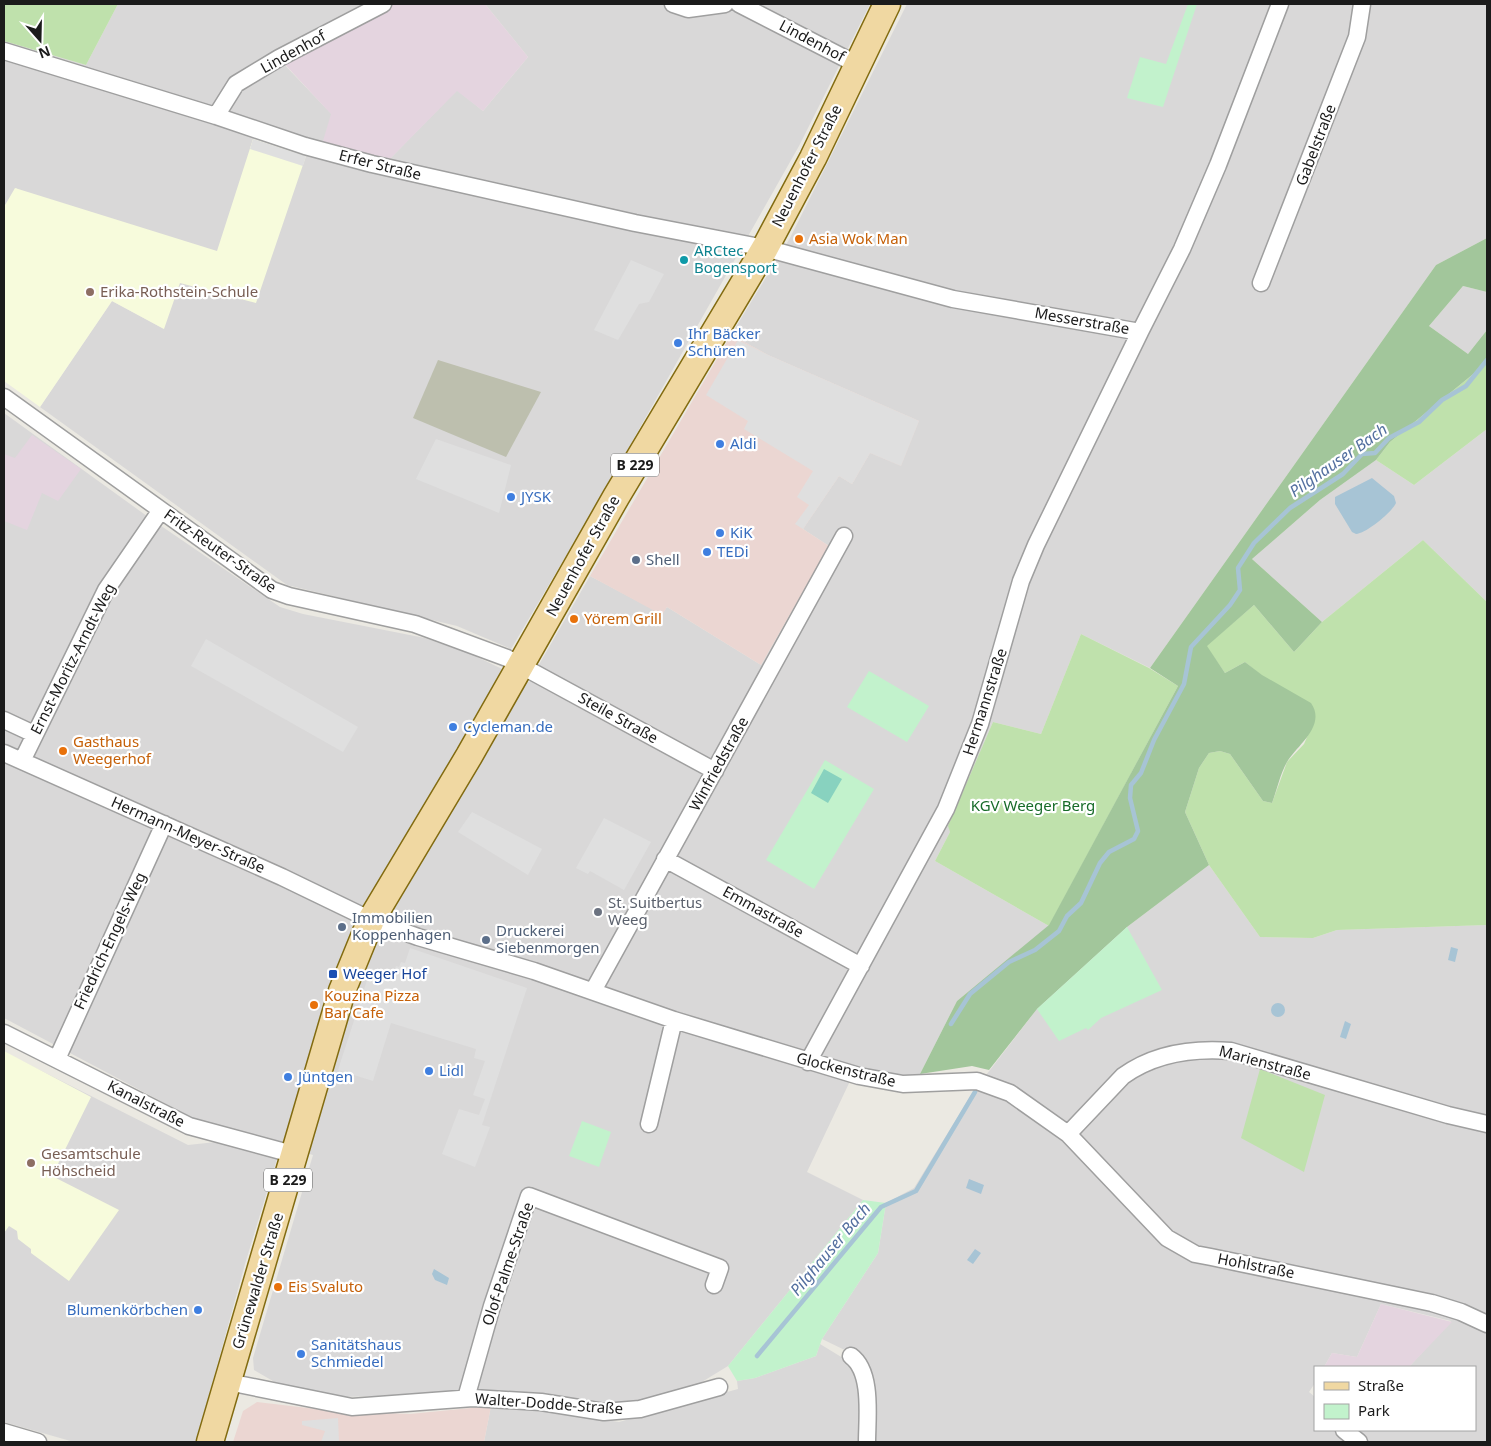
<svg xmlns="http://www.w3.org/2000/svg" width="1491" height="1446" font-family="'Noto Sans',sans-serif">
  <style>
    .residential { fill: #d9d8d8; fill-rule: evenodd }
    .commercial { fill: #ebd6d2 }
    .industrial { fill: #e4d4df }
    .education { fill: #f7fbdc }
    .construction { fill: #bdbfae }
    .grass { fill: #bfe1ac }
    .forest { fill: #a2c69b }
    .park { fill: #c2f2cc }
    .pitch { fill: #88d2bf }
    .parking { fill: #dfdfdf }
    .water { fill: #a7c4d5 }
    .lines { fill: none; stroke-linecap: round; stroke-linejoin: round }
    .stream { stroke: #a7c4d5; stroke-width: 4.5 }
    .street-casing { stroke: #9f9f9f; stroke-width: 19 }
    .primary-casing { stroke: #826b10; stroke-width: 29 }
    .street { stroke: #fff; stroke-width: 16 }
    .primary { stroke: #f0d8a2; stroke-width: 26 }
    .food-dot { fill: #e8710a; stroke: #fff; stroke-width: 2 }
    .culture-dot { fill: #0f9aa8; stroke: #fff; stroke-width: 2 }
    .education-dot { fill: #8d6e63; stroke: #fff; stroke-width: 2 }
    .shop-dot { fill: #3f7fe0; stroke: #fff; stroke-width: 2 }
    .service-dot { fill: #5c6f8a; stroke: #fff; stroke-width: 2 }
    .worship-dot { fill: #6b7280; stroke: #fff; stroke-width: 2 }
    .transit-dot { fill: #1a4fb4; stroke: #fff; stroke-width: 2 }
    .labels { text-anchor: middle; stroke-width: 4.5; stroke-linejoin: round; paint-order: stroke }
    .shield { fill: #fff; stroke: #5f5f5f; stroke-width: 1 }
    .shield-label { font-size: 14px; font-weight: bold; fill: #1b1b1b }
    .street-label { font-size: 15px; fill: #1b1b1b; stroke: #fff }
    .food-label { font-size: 15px; fill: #c56008; stroke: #fff; text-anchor: start }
    .culture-label { font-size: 15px; fill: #0d838f; stroke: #fff; text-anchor: start }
    .education-label { font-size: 15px; fill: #785e54; stroke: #fff; text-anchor: start }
    .shop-label { font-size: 15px; fill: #366cbe; stroke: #fff; text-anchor: start }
    .service-label { font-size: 15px; fill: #4e5e75; stroke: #fff; text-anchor: start }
    .park-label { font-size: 15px; fill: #176b29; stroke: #fff }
    .worship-label { font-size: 15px; fill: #5b616d; stroke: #fff; text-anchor: start }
    .transit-label { font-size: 15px; fill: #164399; stroke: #fff; text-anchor: start }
    .water-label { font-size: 16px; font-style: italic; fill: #536f9f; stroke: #fff }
  </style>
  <rect width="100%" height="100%" fill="#ebe9e2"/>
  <path class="residential" d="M118 4H384L279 59 382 167 457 90 483 111 528 57 485 4H870L799 146 603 493 511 649 457 626 287 585 40 407 112 301 164 329 16 188 4 207V41L86 65Z
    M907 4H1487V238L1436 265 1150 668 1081 634 1041 734 993 722 949 826 950 832 935 861 1049 926 957 1001 920 1074 917 1091 851 1079 807 1172 863 1200 728 1366 692 1388 632 1405 596 1404 544 1393 479 1391 462 1394 341 1397 278 1384 254 1370 253 1358 313 1155 204 1124 4 1018V413L151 519 280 607 303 614 425 638 473 655 529 682 590 576 662 614 667 607 761 665 829 546 803 529 839 476 852 484 870 453 919 421 768 355 731 335 790 238Z
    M1463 286 1487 292V330L1468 354 1429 326Z
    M1487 429V602L1423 540 1322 622 1252 559 1320 500 1376 460 1414 485Z
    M1209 865 1260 937 1313 938 1337 930 1487 925V1442H873L855 1355 822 1339 878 1253 886 1203 914 1188 973 1092 1037 1009 1127 927ZM1381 1304 1451 1321 1409 1367H1475V1430H1315V1397L1309 1392 1315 1383V1367H1324L1332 1353 1357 1357Z
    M4 1052 188 1145 216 1142 277 1159 245 1264 196 1442H74L4 1422Z
    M820 1344 856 1366 862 1385 859 1442H484L491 1406 543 1410 619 1422 738 1389 737 1381 755 1378 816 1356Z"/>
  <path class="commercial" d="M731 335 768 355 919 421 901 466 870 453 852 484 839 476 803 529 829 546 761 665 667 607 662 615 590 576Z
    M257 1402 333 1411 410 1414 491 1406 484 1442H233L243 1411Z"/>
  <path class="industrial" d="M384 4H485L528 57 483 111 457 91 382 167 320 151 331 114 279 58Z
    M32 435 81 469 58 501 42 493 27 530 4 521V454L15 458Z
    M1381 1304 1452 1322 1409 1367H1324L1332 1353 1357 1357Z"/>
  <path class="education" d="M253 139 306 156 256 303 180 283 164 329 112 301 40 407 4 381V207L15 188 217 251Z
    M4 1051 91 1097 52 1176 119 1210 69 1281 31 1253V1249L18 1239 17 1231 9 1226 4 1233Z"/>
  <path class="construction" d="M438 360 541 392 506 457 413 418Z"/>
  <path class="grass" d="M4 4H118L86 65 4 41Z
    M1487 360V429L1414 485 1376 460 1390 442 1483 366Z
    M1423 540 1487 602V925L1337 930 1313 938 1260 937 1209 865 1185 812 1199 768 1209 753 1220 751 1230 754 1263 801 1272 803 1287 762 1304 744 1315 719 1245 662 1225 673 1206 646 1254 605 1294 652 1322 622Z
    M1081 634 1149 668 1178 686 1049 926 935 861 950 832 948 826 993 722 1041 734Z
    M1260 1069 1325 1095 1304 1172 1241 1138Z"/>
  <path class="forest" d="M1487 238V292L1463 286 1429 326 1468 354 1487 330V360L1483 366 1390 442 1376 460 1320 500 1252 559 1322 622 1294 652 1254 605 1207 646 1225 673 1245 662 1262 675 1311 703C1327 726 1296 746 1287 762 1280 774 1277 790 1272 803L1263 801 1230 754 1220 751 1209 753 1199 768 1185 812 1209 865 1127 927 1037 1009 989 1070 972 1066 920 1074 957 1001 1049 925 1178 686 1150 668 1436 265Z"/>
  <path class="park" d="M1188 4H1197L1163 107 1127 98 1140 57 1166 64Z
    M869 671 929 706 907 742 847 707Z
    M825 760 874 789 814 889 766 860Z
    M1127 927 1162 990 1101 1018 1088 1030 1086 1028 1059 1041 1037 1009Z
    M582 1121 611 1132 599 1167 569 1156Z
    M863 1200 886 1203 878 1253 822 1339 816 1356 755 1378 737 1381 728 1366Z"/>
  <path class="pitch" d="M824 769 842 779 828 803 811 793Z"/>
  <path class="parking" d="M253 139 306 156 303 166 250 149Z
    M631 260 664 274 649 302 639 304 618 340 594 330Z
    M738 340 768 355 919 421 901 466 870 453 852 484 839 476 803 529 795 524 809 505 797 497 813 471 744 429 748 421 706 395Z
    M436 439 511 465 499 513 416 479Z
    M206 639 358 727 343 752 191 666Z
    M472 812 542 849 528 875 458 832Z
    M604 818 651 842 624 890 590 871 588 874 576 868Z
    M410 948 527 988 482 1125 490 1127 475 1167 442 1154 459 1109 479 1115 485 1099 473 1095 485 1061 474 1058 476 1049 391 1023 373 1081 338 1070 371 968 392 976 396 966 399 967 401 962 405 963Z
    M338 1418 339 1442H321L325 1431 302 1425V1421Z"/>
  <path class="water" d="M1372 478 1394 496 1396 503C1392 512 1367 533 1356 534L1352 532 1335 504V497Z
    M1451 947 1458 949 1455 962 1448 960Z
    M1271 1010a7 7 0 1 1 14 0a7 7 0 1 1-14 0Z
    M1345 1021 1351 1024 1346 1039 1340 1037Z
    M969 1179 984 1185 981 1194 966 1188Z
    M975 1249 981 1253 973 1264 967 1260Z
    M434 1269 449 1278 447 1285 435 1280 432 1274Z"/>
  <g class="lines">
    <path class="stream" d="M951 1024 970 994 1009 962 1035 950 1059 931 1067 916 1081 903 1100 863 1109 852 1134 839 1138 831 1130 798 1131 785 1141 773 1154 740 1184 684 1191 647 1230 605 1240 590 1238 568 1254 543 1290 508 1343 474 1362 454 1375 453 1389 438 1419 422 1442 400 1466 386 1487 360
      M757 1356 881 1207 916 1191 975 1092"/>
    <g class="street-casing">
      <path id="street" d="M673 4 688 9 725 4
        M739 4 858 65
        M4 51 216 116 305 146 372 164 635 223 765 248 953 299 1140 332 1182 249 1218 165 1280 4
        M216 116 236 84 279 58 383 4
        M1261 283 1357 37 1362 4
        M4 397 272 590 289 596 415 624 507 658 715 771
        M4 720 34 734
        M4 753 282 877 371 920 418 937 534 971 674 1020 859 1076 903 1084 977 1081 1010 1093 1068 1134 1167 1238 1195 1254 1211 1257 1432 1303 1461 1312 1487 1324
        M22 761 106 590 161 510
        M665 859 861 966
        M593 991 844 536
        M4 1033 189 1126 296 1155
        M57 1059 164 824
        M808 1062 946 809 980 724 1021 581 1036 545 1140 332
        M649 1124 674 1020
        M1068 1134 1123 1076C1155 1053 1193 1048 1231 1051L1448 1115 1487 1124
        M851 1356C873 1372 867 1418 867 1442
        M228 1382 352 1407 473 1398 541 1402 604 1412 640 1409 719 1387
        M466 1398 492 1306 529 1196 720 1268 714 1285
        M1344 1430 1359 1442
        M4 1432 38 1442"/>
    </g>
    <g class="primary-casing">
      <path id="primary" d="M210 1442 342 991 371 920 469 756 616 497 765 248 813 158 887 4"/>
    </g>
    <use href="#street" class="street"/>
    <use href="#primary" class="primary"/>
  </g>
  <g class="food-dot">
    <circle cx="799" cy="239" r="5"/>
    <circle cx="574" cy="619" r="5"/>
    <circle cx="63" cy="751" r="5"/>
    <circle cx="314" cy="1005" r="5"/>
    <circle cx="278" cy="1287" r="5"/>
  </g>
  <circle class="culture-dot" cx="684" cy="260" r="5"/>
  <g class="education-dot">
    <circle cx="90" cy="292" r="5"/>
    <circle cx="31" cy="1163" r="5"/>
  </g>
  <g class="shop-dot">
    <circle cx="678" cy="343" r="5"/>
    <circle cx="720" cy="444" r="5"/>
    <circle cx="511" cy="497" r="5"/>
    <circle cx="720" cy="533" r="5"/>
    <circle cx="707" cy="552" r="5"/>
    <circle cx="453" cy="727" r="5"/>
    <circle cx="429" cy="1071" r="5"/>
    <circle cx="288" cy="1077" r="5"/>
    <circle cx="198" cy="1310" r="5"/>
    <circle cx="301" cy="1354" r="5"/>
  </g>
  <g class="service-dot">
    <circle cx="636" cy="560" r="5"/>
    <circle cx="342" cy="927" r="5"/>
    <circle cx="486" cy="940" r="5"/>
  </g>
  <circle class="worship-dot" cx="598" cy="912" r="5"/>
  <rect class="transit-dot" x="328" y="969" width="10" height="10" rx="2.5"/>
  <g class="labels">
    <g class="shield">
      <rect x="611" y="453.5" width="48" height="23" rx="4"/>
      <rect x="264" y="1168.5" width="48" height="23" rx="4"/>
    </g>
    <g class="shield-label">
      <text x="635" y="470">B 229</text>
      <text x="288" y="1185">B 229</text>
    </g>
    <g class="street-label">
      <text transform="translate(812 41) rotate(28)" y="5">Lindenhof</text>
      <text transform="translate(293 52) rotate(-29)" y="5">Lindenhof</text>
      <text transform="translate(1316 145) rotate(-69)" y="5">Gabelstraße</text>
      <text transform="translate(380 165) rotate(14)" y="5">Erfer Straße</text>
      <text transform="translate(807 166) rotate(-63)" y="5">Neuenhofer Straße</text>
      <text transform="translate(1082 321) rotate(10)" y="5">Messerstraße</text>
      <text transform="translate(220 551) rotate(35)" y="5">Fritz-Reuter-Straße</text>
      <text transform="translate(583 556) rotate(-61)" y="5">Neuenhofer Straße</text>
      <text transform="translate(73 659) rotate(-63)" y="5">Ernst-Moritz-Arndt-Weg</text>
      <text transform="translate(985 702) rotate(-72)" y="5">Hermannstraße</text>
      <text transform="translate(618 718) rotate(29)" y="5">Steile Straße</text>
      <text transform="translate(719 764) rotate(-61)" y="5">Winfriedstraße</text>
      <text transform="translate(188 835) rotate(24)" y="5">Hermann-Meyer-Straße</text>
      <text transform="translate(763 912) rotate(29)" y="5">Emmastraße</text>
      <text transform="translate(110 941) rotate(-65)" y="5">Friedrich-Engels-Weg</text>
      <text transform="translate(1265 1063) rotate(15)" y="5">Marienstraße</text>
      <text transform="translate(846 1070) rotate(14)" y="5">Glockenstraße</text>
      <text transform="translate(146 1104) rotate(27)" y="5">Kanalstraße</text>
      <text transform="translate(508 1264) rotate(-71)" y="5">Olof-Palme-Straße</text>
      <text transform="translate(1256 1266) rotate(11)" y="5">Hohlstraße</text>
      <text transform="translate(258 1281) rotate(-73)" y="5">Grünewalder Straße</text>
      <text transform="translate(549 1404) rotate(4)" y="5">Walter-Dodde-Straße</text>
    </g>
    <g class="food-label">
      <text x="809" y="244">Asia Wok Man</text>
      <text x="584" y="624">Yörem Grill</text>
      <text x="73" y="747">Gasthaus<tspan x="73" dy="17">Weegerhof</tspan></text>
      <text x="324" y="1001">Kouzina Pizza<tspan x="324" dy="17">Bar Cafe</tspan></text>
      <text x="288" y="1292">Eis Svaluto</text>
    </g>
    <g class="culture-label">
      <text x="694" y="256">ARCtec<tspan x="694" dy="17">Bogensport</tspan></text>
    </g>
    <g class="education-label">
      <text x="100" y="297">Erika-Rothstein-Schule</text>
      <text x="41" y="1159">Gesamtschule<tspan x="41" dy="17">Höhscheid</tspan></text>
    </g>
    <g class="shop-label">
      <text x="688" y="339">Ihr Bäcker<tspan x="688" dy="17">Schüren</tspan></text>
      <text x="730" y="449">Aldi</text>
      <text x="521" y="502">JYSK</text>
      <text x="730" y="538">KiK</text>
      <text x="717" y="557">TEDi</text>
      <text x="463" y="732">Cycleman.de</text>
      <text x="439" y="1076">Lidl</text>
      <text x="298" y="1082">Jüntgen</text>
      <text x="188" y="1315" text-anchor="end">Blumenkörbchen</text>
      <text x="311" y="1350">Sanitätshaus<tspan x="311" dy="17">Schmiedel</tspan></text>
    </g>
    <g class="service-label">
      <text x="646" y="565">Shell</text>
      <text x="352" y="923">Immobilien<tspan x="352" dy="17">Koppenhagen</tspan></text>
      <text x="496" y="936">Druckerei<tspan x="496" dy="17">Siebenmorgen</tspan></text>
    </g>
    <g class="park-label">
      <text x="1033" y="811">KGV Weeger Berg</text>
    </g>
    <g class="worship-label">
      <text x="608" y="908">St. Suitbertus<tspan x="608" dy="17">Weeg</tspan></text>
    </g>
    <g class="transit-label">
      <text x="343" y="979">Weeger Hof</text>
    </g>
    <g class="water-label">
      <text transform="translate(1338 460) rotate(-35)" y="6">Pilghauser Bach</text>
      <text transform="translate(830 1249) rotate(-50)" y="6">Pilghauser Bach</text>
    </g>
  </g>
  <rect width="1491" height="1446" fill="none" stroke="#1b1b1b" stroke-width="10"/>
  <rect x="1314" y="1366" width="162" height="65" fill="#ffffff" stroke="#a4a4a4"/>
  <rect x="1324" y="1382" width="25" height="8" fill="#f0d8a2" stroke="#a4a4a4"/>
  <text x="1358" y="1391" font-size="15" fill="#1b1b1b">Straße</text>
  <rect x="1324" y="1404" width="25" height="15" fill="#c2f2cc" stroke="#a4a4a4"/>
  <text x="1358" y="1416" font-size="15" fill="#1b1b1b">Park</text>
  <g transform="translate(40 40) rotate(160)" stroke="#ffffff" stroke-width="4" paint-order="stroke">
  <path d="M0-4L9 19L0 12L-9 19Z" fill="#1b1b1b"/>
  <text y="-8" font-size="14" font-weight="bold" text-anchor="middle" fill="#1b1b1b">N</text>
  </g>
</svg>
